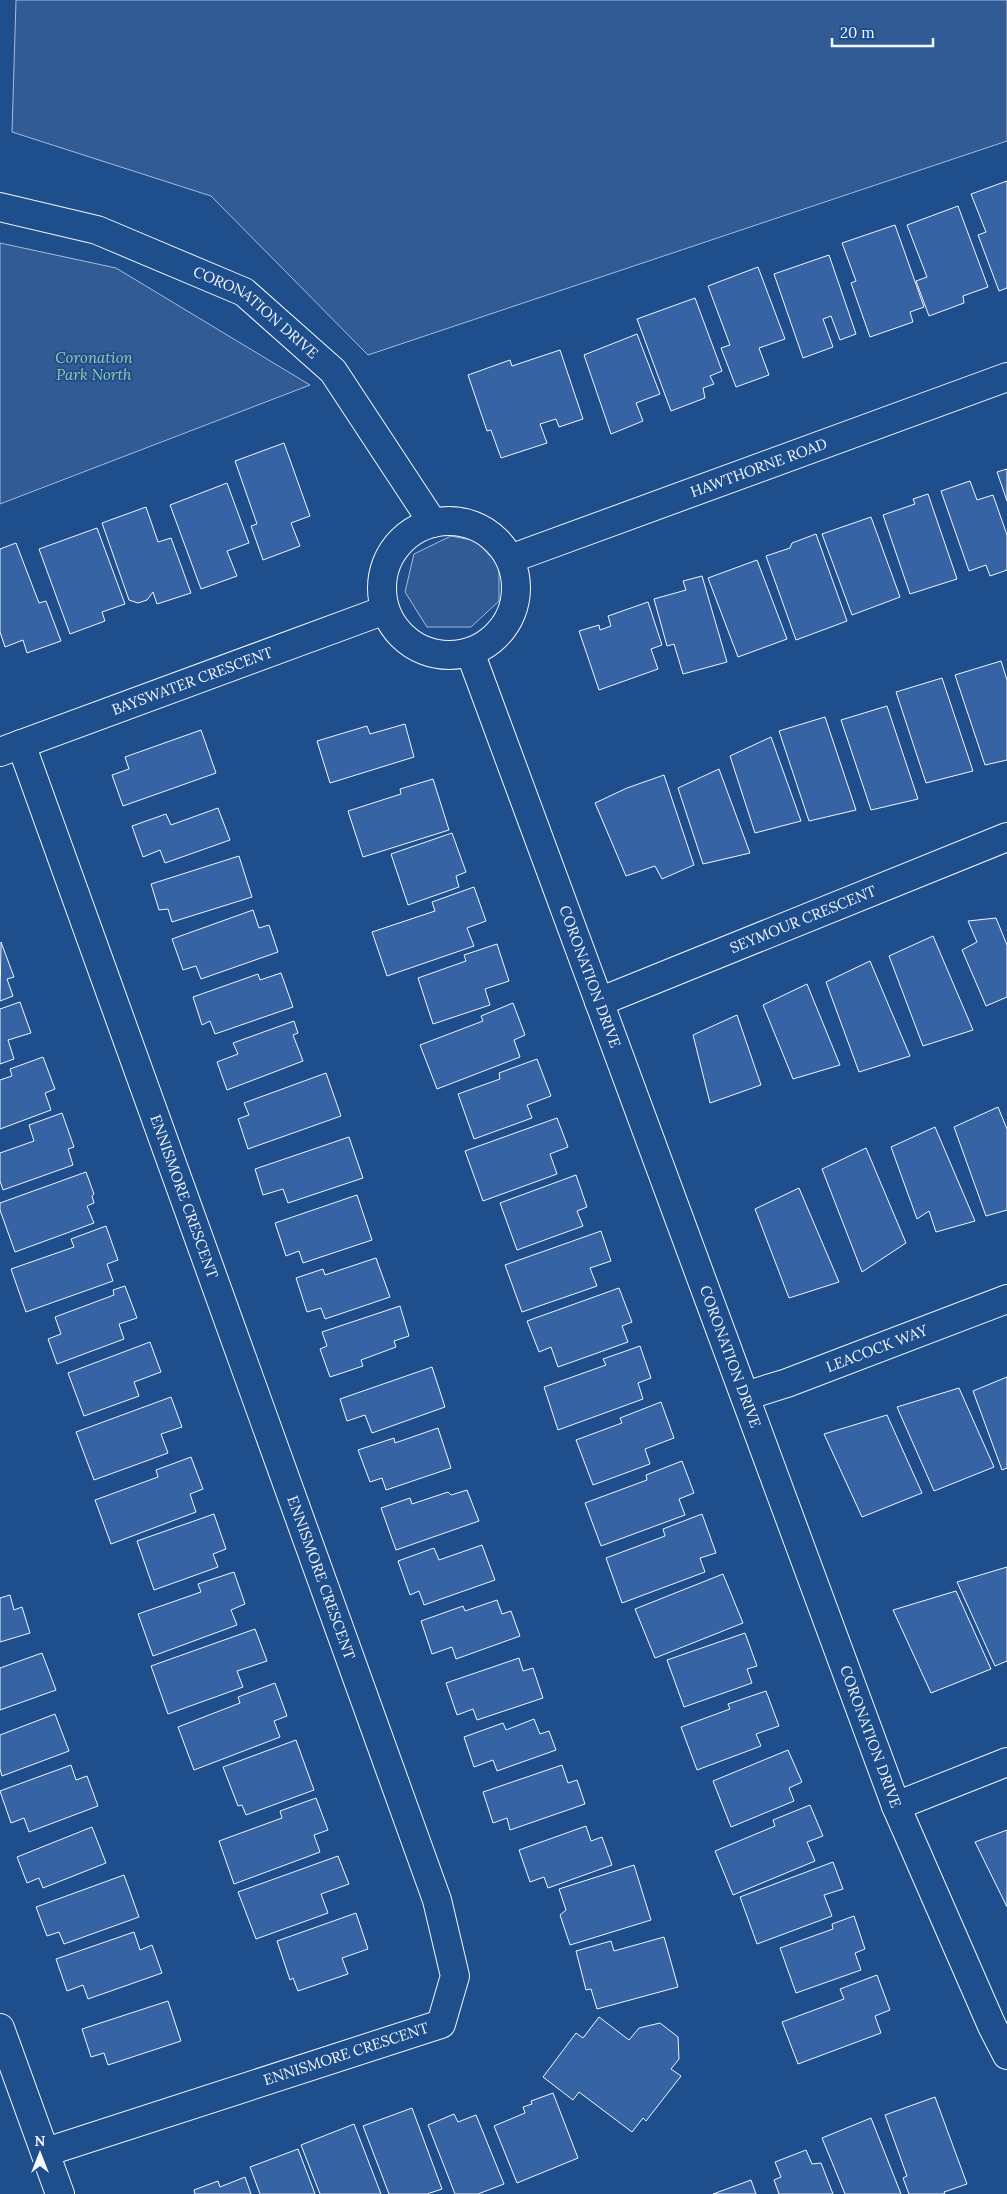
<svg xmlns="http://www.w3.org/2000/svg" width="1007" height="2194" font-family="Lora,serif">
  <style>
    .built { fill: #305b95; stroke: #a8bbd7 }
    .building { fill: #3563a3; stroke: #f2f6ff }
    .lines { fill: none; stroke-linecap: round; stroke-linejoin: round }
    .street-casing { stroke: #f2f6ff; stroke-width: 30 }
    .secondary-casing { stroke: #f2f6ff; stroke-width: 30 }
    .street { stroke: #1f4e8c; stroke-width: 28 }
    .secondary { stroke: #1f4e8c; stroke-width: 28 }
    .labels { text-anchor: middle; stroke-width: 4; stroke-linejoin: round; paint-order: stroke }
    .street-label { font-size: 15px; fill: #f2f6ff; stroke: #1f4e8c }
    .park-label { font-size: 15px; font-style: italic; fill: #97c8a6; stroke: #1f4e8c }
  </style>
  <rect width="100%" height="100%" fill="#1f4e8c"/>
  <path class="built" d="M16 0H1007V141L368 355 211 196 12 132Z
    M0 243 116 268 310 385 0 504Z
    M451 536 476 541 499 565V601L471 627H427L405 592 414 554Z"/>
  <path class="building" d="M1007 181V288L999 291 978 235 986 232 971 194Z
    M958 206 988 287 963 296 964 303 929 316 916 281 927 277 907 225Z
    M895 225 924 307 910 312 913 322 870 337 851 283 856 281 842 243Z
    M829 255 856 334 840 340 831 316 823 319 833 347 803 358 774 274Z
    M758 267 785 339 759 348 769 375 736 387 721 348 730 345 708 286Z
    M695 298 722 371 710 376 714 384 703 388 705 398 671 411 637 319Z
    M637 334 660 394 636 403 643 421 611 434 584 355Z
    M560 350 583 419 559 427 556 419 540 424 547 443 501 458 491 430 487 431 468 375 510 360 512 366Z
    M284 443 310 516 291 523 300 546 263 560 251 526 257 524 235 461Z
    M1007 469V501L997 472Z
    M970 481 977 500 993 495 1007 535V570L990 576 986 565 969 571 941 491Z
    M227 483 249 543 227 551 237 576 201 589 170 505Z
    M928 494 957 579 910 594 883 515 915 504 913 499Z
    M146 507 158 542 171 538 191 593 157 604 153 592 147 600 138 603 129 600 102 523Z
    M871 517 900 597 852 615 822 534Z
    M97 528 125 604 102 612 105 621 70 634 39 549Z
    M816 534 847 621 796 640 766 556 790 548 792 543Z
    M16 543 39 603 46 601 61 641 27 653 23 640 5 647 0 632V549Z
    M757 560 787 639 738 657 708 578Z
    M702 576 727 662 683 674 674 644 667 646 654 599 686 590 683 581Z
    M648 602 662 645 651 649 658 669 599 690 579 631 599 625 600 630 611 626 608 616Z
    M1001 661 1007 680V760L985 765 955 675Z
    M942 678 973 771 926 783 896 692Z
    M887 706 918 799 871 810 841 720Z
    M825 717 856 810 809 821 779 731Z
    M405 724 414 757 330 783 317 741 367 726 370 734Z
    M201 730 216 773 123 806 112 775 129 769 125 757Z
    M771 737 801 821 755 833 730 756Z
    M719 769 750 853 703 864 678 788Z
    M664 775 694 865 662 879 655 866 626 876 595 803 627 788Z
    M433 779 449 830 363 857 348 811 401 794 400 789Z
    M218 808 230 840 165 863 160 850 143 857 132 826 166 814 171 825Z
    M452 833 466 872 456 876 459 887 408 905 391 854Z
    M239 856 252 897 172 922 168 909 159 910 151 884Z
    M474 887 486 921 467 928 474 946 387 976 372 932 435 911 432 902Z
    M253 910 259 928 269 925 278 952 201 979 196 966 183 970 172 939Z
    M996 918 1007 945V997L986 1006 962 950 977 942 968 921Z
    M933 936 973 1030 923 1046 889 956Z
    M1 942 14 977 7 979 13 996 0 1001Z
    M497 944 509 981 485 989 490 1005 433 1024 418 978 466 961 464 955Z
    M870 961 910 1056 859 1072 826 982Z
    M281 973 293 1007 215 1034 210 1021 202 1025 193 997 258 974 260 980Z
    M807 984 840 1065 793 1079 763 1005Z
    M20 1002 31 1033 8 1040 14 1059 0 1064V1009Z
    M513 1003 525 1035 514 1040 520 1057 437 1089 420 1045 483 1021 481 1016Z
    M737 1015 761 1085 710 1103 693 1035Z
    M294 1021 298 1033 293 1035 303 1061 227 1090 217 1062 238 1054 233 1043Z
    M43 1057 55 1089 45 1093 51 1110 0 1129V1080L12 1076 10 1069Z
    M537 1059 551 1096 527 1105 532 1118 474 1139 458 1094 500 1079 499 1073Z
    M326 1073 341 1116 248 1149 238 1119 249 1115 244 1103Z
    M998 1107 1007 1129V1210L986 1216 954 1127Z
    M62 1113 74 1147 68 1149 73 1165 3 1190 0 1181V1153L34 1141 29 1125Z
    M557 1118 568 1147 550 1154 557 1174 483 1201 465 1151Z
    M935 1127 975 1221 936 1232 929 1211 917 1219 891 1147Z
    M349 1137 363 1178 288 1203 283 1189 263 1195 255 1169Z
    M866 1148 906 1243 862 1272 822 1169Z
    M86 1172 94 1194 92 1196 94 1203 87 1206 94 1223 15 1252 0 1210V1203Z
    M576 1175 587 1207 577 1211 583 1226 517 1250 500 1203Z
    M799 1188 839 1282 789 1298 755 1209Z
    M357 1195 372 1240 303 1263 299 1251 286 1256 275 1223Z
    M106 1226 118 1260 107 1264 113 1281 26 1312 11 1269 74 1247 71 1239Z
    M601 1231 611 1261 590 1268 597 1286 522 1312 505 1265Z
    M376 1258 390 1297 325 1319 321 1308 307 1312 296 1278 323 1269 325 1275Z
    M125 1286 137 1318 119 1324 124 1339 57 1364 48 1339 61 1334 55 1317 114 1295 113 1290Z
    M619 1288 632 1322 622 1326 628 1342 558 1367 551 1347 539 1352 527 1321Z
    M400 1306 409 1336 394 1341 396 1347 361 1360 363 1366 330 1377 320 1349 327 1346 322 1332Z
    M150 1342 161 1372 134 1382 139 1396 84 1416 68 1373Z
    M640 1346 651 1378 638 1383 643 1399 558 1430 544 1387 606 1365 603 1359Z
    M432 1367 445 1407 372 1433 365 1415 347 1421 340 1399Z
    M1007 1377V1468L1002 1470 973 1391Z
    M959 1388 994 1467 934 1491 897 1407Z
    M171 1397 182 1427 161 1434 168 1453 94 1480 76 1432Z
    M661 1402 674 1438 645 1449 650 1464 593 1485 576 1440 622 1423 620 1418Z
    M887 1415 922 1493 862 1517 824 1434Z
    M438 1428 451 1468 386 1490 382 1478 370 1482 358 1450 394 1438 395 1443Z
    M191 1457 203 1489 190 1494 196 1512 111 1544 95 1500 158 1477 156 1470Z
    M682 1461 694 1493 679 1499 685 1515 601 1546 585 1503 647 1480 646 1475Z
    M467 1490 479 1521 396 1550 381 1508 410 1498 412 1504 448 1492 451 1495Z
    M214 1514 226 1549 213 1554 218 1567 154 1590 137 1541Z
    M702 1514 716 1553 700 1558 705 1572 622 1603 606 1558 665 1536 663 1529Z
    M482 1545 495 1580 424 1605 419 1591 410 1595 398 1561 434 1548 439 1560Z
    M1007 1567V1661L995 1666 957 1582Z
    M234 1572 245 1604 231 1610 237 1625 153 1656 138 1614 201 1592 198 1584Z
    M723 1574 743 1623 655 1658 635 1609Z
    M956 1591 991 1669 931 1693 893 1610Z
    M10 1595 14 1610 22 1607 30 1633 0 1642V1598Z
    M497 1600 502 1614 511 1611 520 1636 456 1659 452 1647 432 1654 421 1621 463 1606 465 1611Z
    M255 1629 267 1661 237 1671 243 1687 168 1714 151 1666Z
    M745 1633 757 1666 747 1669 752 1683 684 1707 667 1660Z
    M42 1653 56 1690 0 1710V1668Z
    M519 1658 523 1671 533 1668 543 1698 477 1720 473 1709 457 1715 446 1683Z
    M275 1683 287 1716 274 1721 280 1737 194 1770 178 1727 240 1703 238 1697Z
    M766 1691 779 1726 756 1734 761 1746 697 1770 681 1727 730 1709 728 1704Z
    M55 1714 69 1751 2 1776 0 1769V1735Z
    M534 1719 540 1734 549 1731 556 1750 497 1771 493 1760 474 1767 464 1737 503 1723 506 1730Z
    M296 1740 314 1790 246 1815 242 1805 238 1806 223 1767Z
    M788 1750 802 1782 789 1788 794 1801 731 1827 713 1781Z
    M71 1765 76 1780 87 1776 98 1806 29 1832 24 1818 11 1823 0 1791Z
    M562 1765 568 1783 577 1780 585 1804 510 1830 507 1818 493 1823 483 1792Z
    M316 1798 328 1830 314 1835 320 1852 234 1884 219 1841 282 1818 280 1811Z
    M810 1805 823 1836 807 1842 815 1861 733 1895 715 1851 775 1826 773 1820Z
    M586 1826 591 1841 602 1837 612 1865 548 1888 544 1877 530 1882 519 1850Z
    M92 1827 106 1863 43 1888 39 1878 27 1883 17 1857Z
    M1007 1830V1907L975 1842Z
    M338 1856 349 1884 321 1894 328 1913 256 1939 238 1892Z
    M833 1862 843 1889 824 1895 832 1916 757 1944 740 1897Z
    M634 1865 651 1920 570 1945 560 1915 566 1910 559 1889Z
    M124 1875 139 1917 64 1944 59 1932 47 1936 36 1907Z
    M356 1913 368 1949 342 1958 348 1974 298 1991 293 1978 290 1980 277 1941Z
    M854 1916 865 1949 855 1953 861 1970 796 1993 780 1948 833 1929 832 1924Z
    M134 1932 140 1950 152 1945 162 1973 88 1999 83 1985 67 1991 56 1959Z
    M664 1937 678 1987 597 2009 591 1989 586 1990 576 1951 611 1941 614 1951Z
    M877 1975 890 2010 875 2016 881 2033 798 2064 782 2022 844 1999 840 1989Z
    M168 2001 181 2041 108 2065 104 2053 91 2057 82 2029Z
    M599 2017 629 2040 639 2028 660 2023 678 2037 679 2059 671 2069 681 2076 646 2121 643 2118 632 2132 579 2092 573 2100 543 2077 576 2033 583 2038Z
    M553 2093 578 2158 517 2183 494 2126 525 2113 523 2107 532 2104 531 2101Z
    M935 2097 967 2184 944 2192 945 2194H909L903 2178 907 2176 885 2115Z
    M412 2108 442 2189 427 2194H389L363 2126Z
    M454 2114 458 2122 476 2115 504 2184 478 2194H455L428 2125Z
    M871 2118 901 2194H845L822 2138Z
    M354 2124 381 2194H320L301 2145Z
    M298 2149 315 2194H260L250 2167Z
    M806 2150 812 2164 821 2163 833 2194H779L774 2180 781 2177 775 2162Z
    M245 2177 251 2194H195L194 2190 218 2181 220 2187Z
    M751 2180 756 2194H713Z"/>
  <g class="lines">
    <g class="street-casing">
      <g id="street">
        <path id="s1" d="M21 744 437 1900 455 1976 441 2024 46 2152"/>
        <path id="s2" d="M0 752 385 610"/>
        <path id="s3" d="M599 1002 1007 837"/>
        <path id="s4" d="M745 1396 787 1383 1007 1299"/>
        <path d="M896 1806 1007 1762"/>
        <path d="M0 2028 60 2194"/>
      </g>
    </g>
    <g class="secondary-casing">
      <g id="secondary">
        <path id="s5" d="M0 207 97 230 244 292 333 371 433 523"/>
        <circle cx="449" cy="588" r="67"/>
        <path id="s6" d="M510 559 1007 377"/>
        <path id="s7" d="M470 652 896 1806 992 2026 1007 2055"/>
      </g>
    </g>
    <use href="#street" class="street"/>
    <use href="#secondary" class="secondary"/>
  </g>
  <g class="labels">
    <g class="street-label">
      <text dy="5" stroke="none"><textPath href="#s5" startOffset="280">CORONATION DRIVE</textPath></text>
      <text dy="5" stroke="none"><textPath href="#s6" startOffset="265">HAWTHORNE ROAD</textPath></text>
      <text dy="5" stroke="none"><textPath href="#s2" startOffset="205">BAYSWATER CRESCENT</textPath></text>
      <text dy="5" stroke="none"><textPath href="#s3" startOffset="220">SEYMOUR CRESCENT</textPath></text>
      <text dy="5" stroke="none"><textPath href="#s7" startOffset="346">CORONATION DRIVE</textPath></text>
      <text dy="5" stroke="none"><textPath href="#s1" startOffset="481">ENNISMORE CRESCENT</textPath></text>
      <text dy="5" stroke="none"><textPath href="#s4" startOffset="140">LEACOCK WAY</textPath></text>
      <text dy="5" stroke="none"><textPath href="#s7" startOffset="751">CORONATION DRIVE</textPath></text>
      <text dy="5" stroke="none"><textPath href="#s1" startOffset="886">ENNISMORE CRESCENT</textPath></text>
      <text dy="5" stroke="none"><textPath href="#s7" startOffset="1156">CORONATION DRIVE</textPath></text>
      <text transform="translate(346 2054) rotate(-18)" y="5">ENNISMORE CRESCENT</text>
    </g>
    <g class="park-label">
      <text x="94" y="363">Coronation<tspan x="94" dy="17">Park North</tspan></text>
    </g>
  </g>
  <g transform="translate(40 2154)" stroke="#1f4e8c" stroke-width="4" paint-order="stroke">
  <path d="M0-4L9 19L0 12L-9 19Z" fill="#f2f6ff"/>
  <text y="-8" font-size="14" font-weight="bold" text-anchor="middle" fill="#f2f6ff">N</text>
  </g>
  <path d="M832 38v8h101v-8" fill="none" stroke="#f2f6ff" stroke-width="2.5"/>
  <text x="840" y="38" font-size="15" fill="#f2f6ff" stroke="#1f4e8c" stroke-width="4" paint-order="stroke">20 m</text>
</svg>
